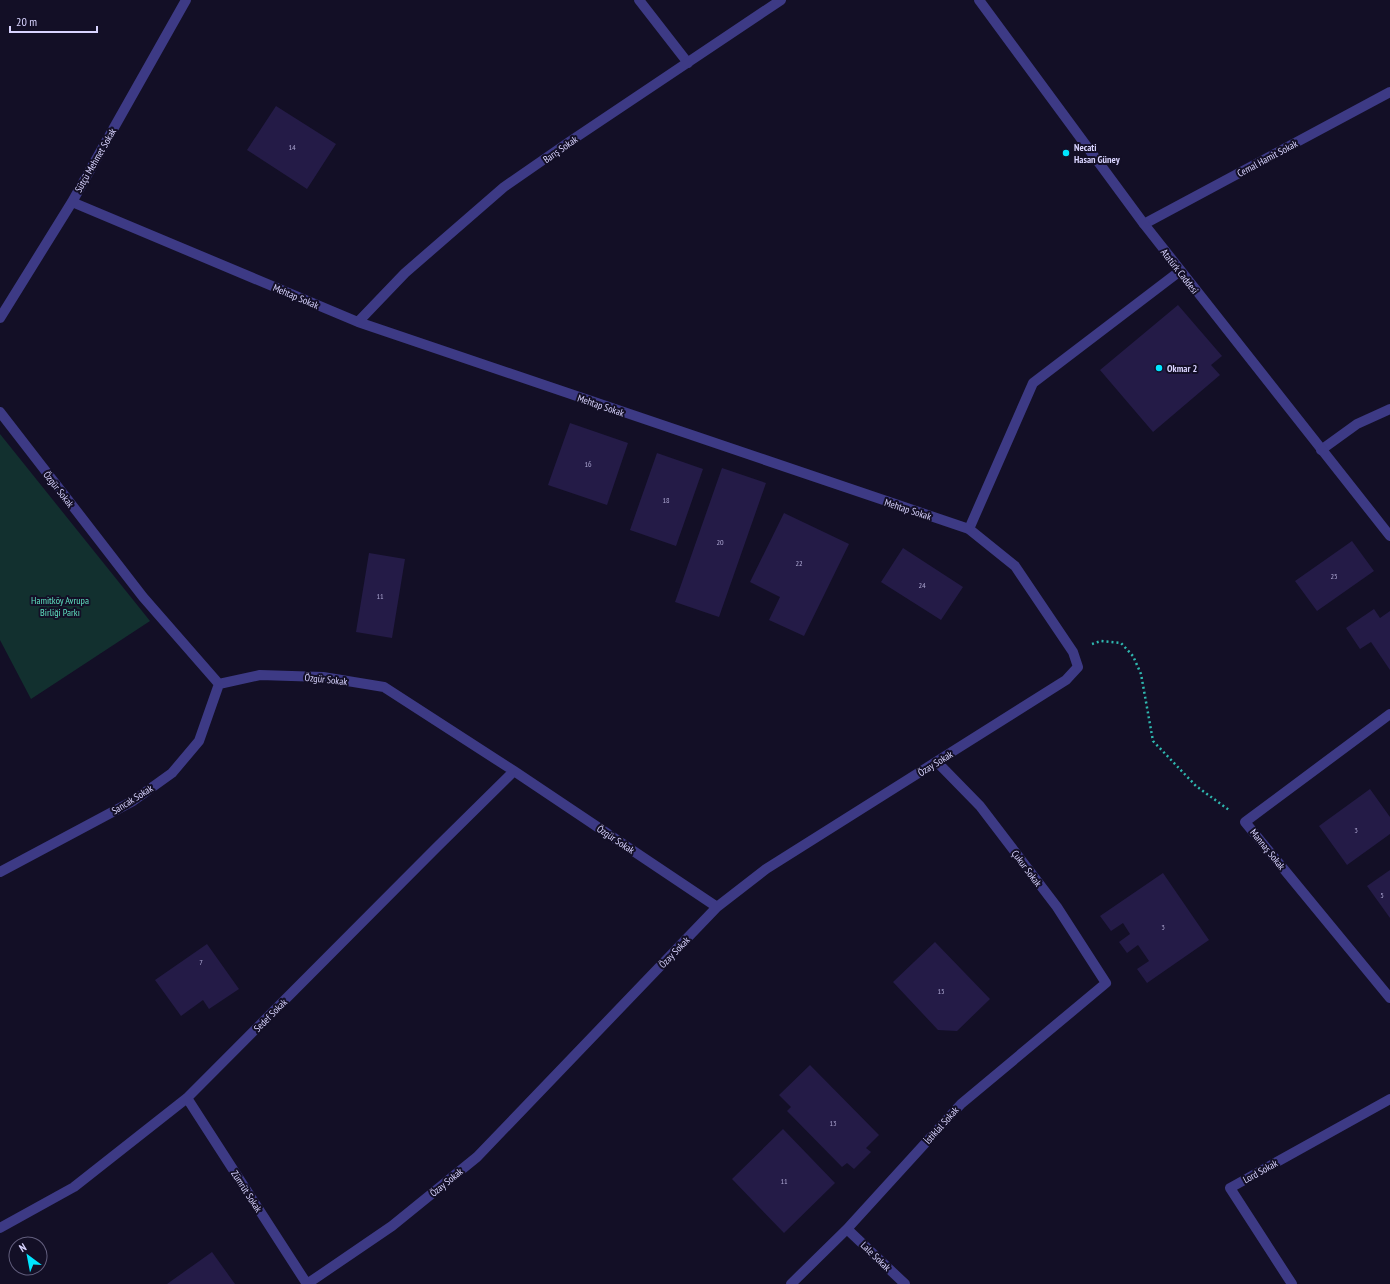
<svg xmlns="http://www.w3.org/2000/svg" width="1390" height="1284" font-family="'PT Sans Narrow',sans-serif">
  <style>
    .green { fill: #12302f }
    .building { fill: #241b47 }
    .lines { fill: none; stroke-linecap: round; stroke-linejoin: round }
    .path { stroke: #2fb8b0; stroke-width: 2.5; stroke-dasharray: 2 3; stroke-linecap: butt }
    .service { stroke: #3d3a85; stroke-width: 10 }
    .minor { stroke: #3d3a85; stroke-width: 10 }
    .tertiary { stroke: #3d3a85; stroke-width: 10 }
    .poi-dot { fill: #00e5ff; stroke: #130f26; stroke-width: 1.5 }
    .labels { text-anchor: middle; stroke-width: 4; stroke-linejoin: round; paint-order: stroke }
    .number-label { font-size: 8px; fill: #aca6d1 }
    .poi-label { font-size: 10px; font-weight: bold; fill: #d9d4ff; stroke: #130f26; text-anchor: start }
    .street-label { font-size: 10px; fill: #d9d4ff; stroke: #130f26 }
    .park-label { font-size: 10px; fill: #5fe0c0; stroke: #130f26 }
  </style>
  <rect width="100%" height="100%" fill="#130f26"/>
  <path class="green" d="M0 434 150 621 31 699 0 640Z"/>
  <path class="building" d="M276 106 336 144 307 189 247 150Z
    M1178 305 1222 356 1211 365 1220 375 1153 432 1100 370Z
    M570 423 628 443 607 505 548 485Z
    M657 453 703 469 676 546 630 530Z
    M722 468 766 483 719 617 675 602Z
    M784 513 849 544 804 636 769 620 780 597 750 582Z
    M1352 541 1374 571 1317 611 1295 581Z
    M903 548 963 587 941 620 881 582Z
    M369 553 405 559 392 638 356 632Z
    M1374 609 1380 618 1390 611V670L1371 642 1360 649 1346 628Z
    M1370 789 1390 817V834L1347 865 1319 826Z
    M1390 870V918L1367 886Z
    M1163 873 1209 940 1147 983 1137 969 1149 961 1138 945 1127 953 1119 942 1130 934 1123 923 1111 931 1100 916Z
    M935 942 990 999 957 1031 938 1030 893 982Z
    M207 944 239 989 209 1009 203 1000 181 1016 155 980Z
    M810 1065 879 1135 866 1148 871 1152 854 1169 847 1163 842 1167 787 1111 791 1107 779 1095Z
    M783 1129 835 1183 784 1233 732 1179Z
    M212 1252 235 1284H167Z"/>
  <g class="lines">
    <path class="path" d="M1092 644 1101 641 1121 643 1133 656 1141 674 1153 741 1196 786 1229 810"/>
    <path class="service" d="M639 0 688 63
      M1321 450 1357 424 1390 409
      M969 529 1033 383 1180 271"/>
    <path class="minor" d="M72 202 358 322 969 529 1015 566 1073 652 1078 667 1066 680 766 869 717 907 477 1157 392 1226 307 1284
      M1144 224 1390 92
      M0 318 72 202 186 0
      M358 322 405 273 504 187 569 142 781 0
      M0 412 143 597 219 684
      M219 684 260 675 323 677 384 687 514 771 717 907
      M1390 714 1245 822 1390 998
      M0 872 133 801 172 773 199 741 219 684
      M187 1098 307 1284
      M0 1228 74 1187 187 1098 437 847 514 771
      M847 1229 905 1284
      M791 1284 847 1229 961 1104 1106 983 1057 907 980 806 937 762
      M1292 1284 1230 1188 1390 1099"/>
    <path class="tertiary" d="M979 0 1144 224 1390 536"/>
  </g>
  <g class="poi-dot">
    <circle cx="1066" cy="153" r="4"/>
    <circle cx="1159" cy="368" r="4"/>
  </g>
  <g class="labels">
    <g class="number-label">
      <text x="292" y="150">14</text>
      <text x="588" y="467">16</text>
      <text x="666" y="503">18</text>
      <text x="720" y="545">20</text>
      <text x="799" y="566">22</text>
      <text x="1334" y="579">25</text>
      <text x="922" y="588">24</text>
      <text x="380" y="599">11</text>
      <text x="1356" y="833">3</text>
      <text x="1382" y="898">5</text>
      <text x="1163" y="930">3</text>
      <text x="201" y="965">7</text>
      <text x="941" y="994">15</text>
      <text x="833" y="1126">13</text>
      <text x="784" y="1184">11</text>
    </g>
    <g class="poi-label">
      <text x="1074" y="151">Necati<tspan x="1074" dy="12">Hasan Güney</tspan></text>
      <text x="1167" y="372">Okmar 2</text>
    </g>
    <g class="street-label">
      <text transform="translate(560 149) rotate(-35)" y="4">Barış Sokak</text>
      <text transform="translate(1267 158) rotate(-28)" y="4">Cemal Hamit Sokak</text>
      <text transform="translate(95 160) rotate(-60)" y="4">Sütçü Mehmet Sokak</text>
      <text transform="translate(1180 271) rotate(52)" y="4">Atatürk Caddesi</text>
      <text transform="translate(296 296) rotate(23)" y="4">Mehtap Sokak</text>
      <text transform="translate(601 405) rotate(19)" y="4">Mehtap Sokak</text>
      <text transform="translate(59 489) rotate(52)" y="4">Özgür Sokak</text>
      <text transform="translate(908 509) rotate(18)" y="4">Mehtap Sokak</text>
      <text transform="translate(326 679) rotate(6)" y="4">Özgür Sokak</text>
      <text transform="translate(935 763) rotate(-32)" y="4">Özay Sokak</text>
      <text transform="translate(132 799) rotate(-32)" y="4">Sancak Sokak</text>
      <text transform="translate(616 839) rotate(34)" y="4">Özgür Sokak</text>
      <text transform="translate(1268 849) rotate(51)" y="4">Mannaş Sokak</text>
      <text transform="translate(1027 868) rotate(53)" y="4">Çukur Sokak</text>
      <text transform="translate(674 952) rotate(-46)" y="4">Özay Sokak</text>
      <text transform="translate(270 1015) rotate(-45)" y="4">Sedef Sokak</text>
      <text transform="translate(941 1125) rotate(-48)" y="4">İstiklal Sokak</text>
      <text transform="translate(1260 1171) rotate(-29)" y="4">Lord Sokak</text>
      <text transform="translate(446 1182) rotate(-39)" y="4">Özay Sokak</text>
      <text transform="translate(247 1191) rotate(57)" y="4">Zümrüt Sokak</text>
      <text transform="translate(876 1256) rotate(44)" y="4">Lale Sokak</text>
    </g>
    <g class="park-label">
      <text x="60" y="604">Hamitköy Avrupa<tspan x="60" dy="12">Birliği Parkı</tspan></text>
    </g>
  </g>
  <g transform="translate(28 1256) rotate(328)"><circle r="19" fill="#130f26" stroke="#625e7d"/>
  <path d="M0-3L7 15L0 10L-7 15Z" fill="#00e5ff"/>
  <text y="-6" font-size="11" font-weight="bold" text-anchor="middle" fill="#d9d4ff">N</text>
  </g>
  <path d="M10 26v6h87v-6" fill="none" stroke="#d9d4ff" stroke-width="2"/>
  <text x="16" y="26" font-size="12" fill="#d9d4ff" stroke="#130f26" stroke-width="3" paint-order="stroke">20 m</text>
</svg>
